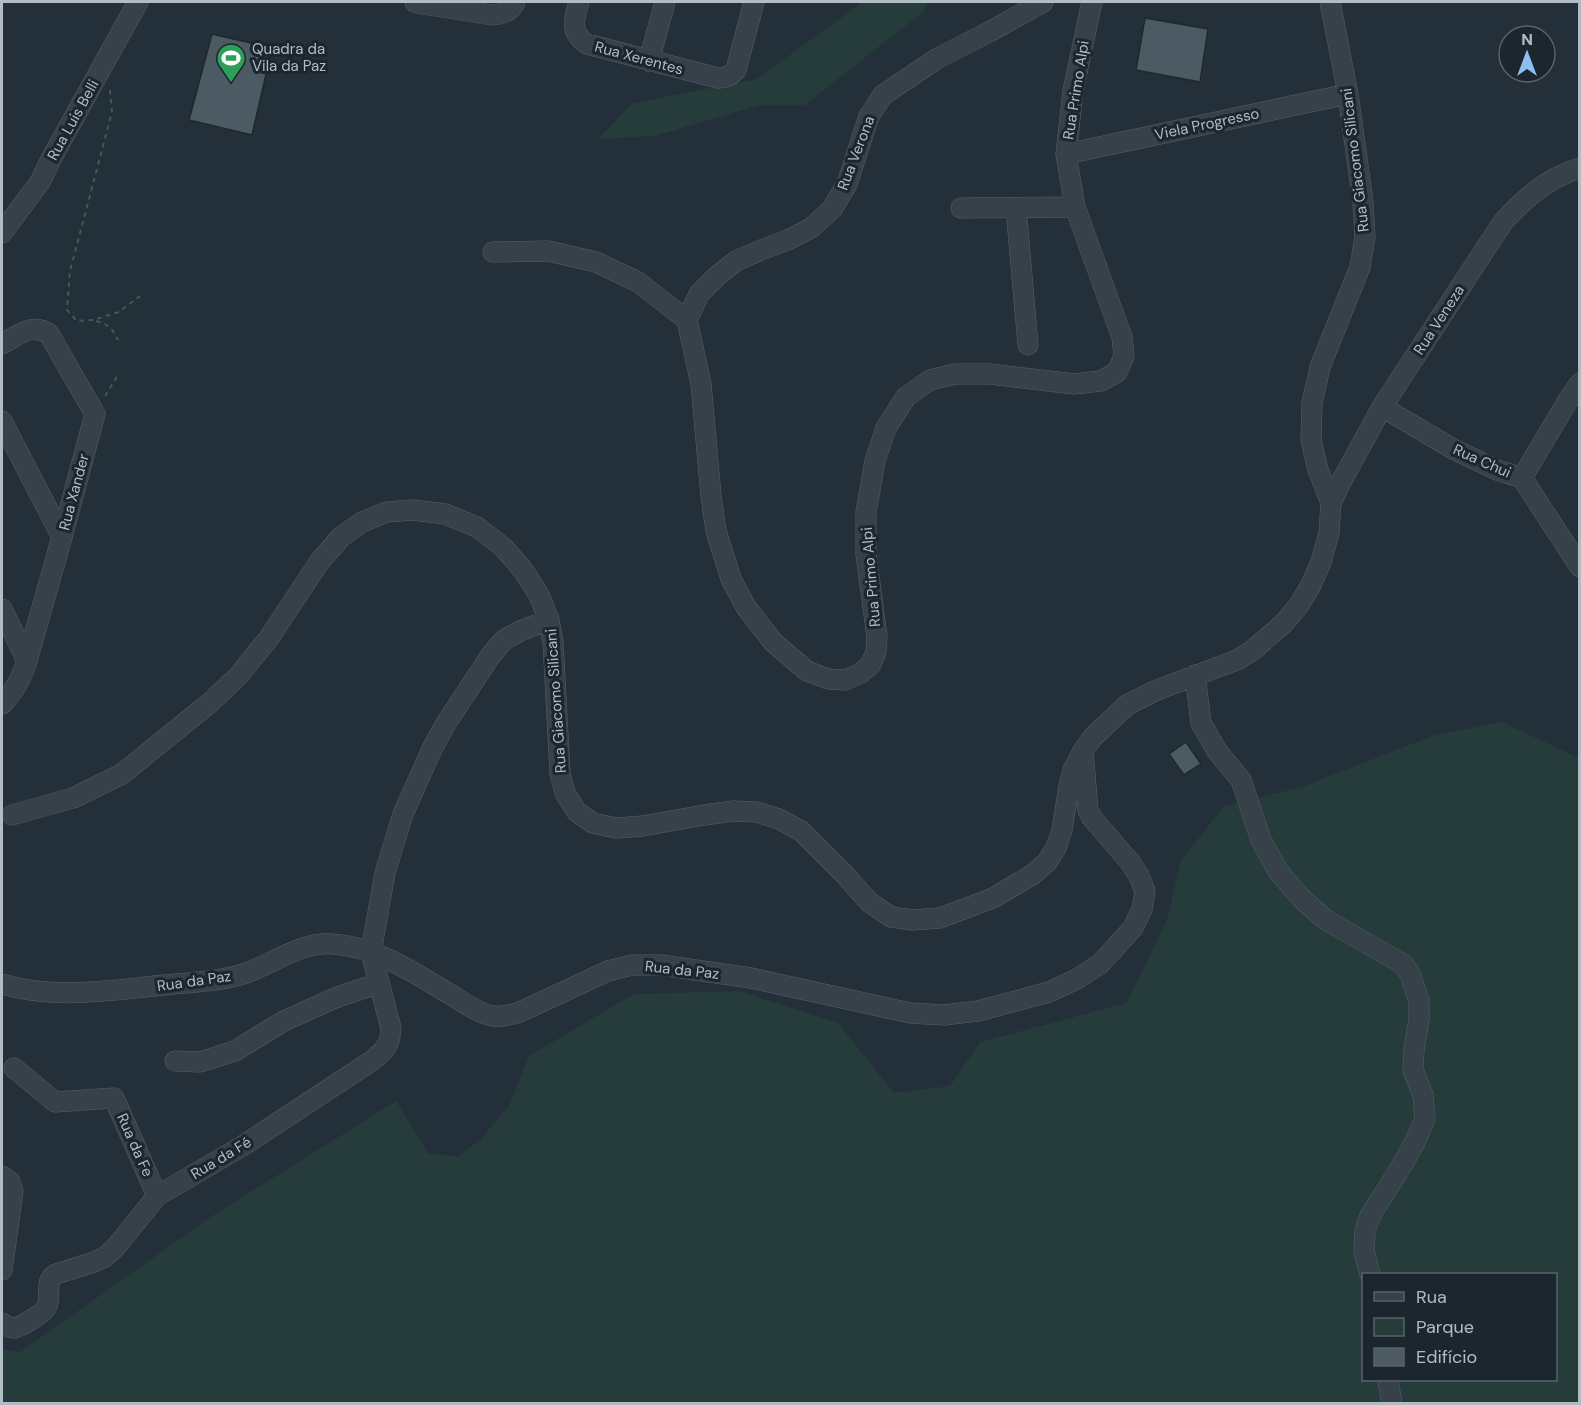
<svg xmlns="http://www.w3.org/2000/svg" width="1581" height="1405" font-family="'DM Sans',sans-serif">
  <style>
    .green { fill: #263c3a; fill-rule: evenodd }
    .building { fill: #4c5a64; stroke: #1e2830; stroke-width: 1.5 }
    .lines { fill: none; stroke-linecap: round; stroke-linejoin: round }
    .minor-casing { stroke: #555f67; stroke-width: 21 }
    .path { stroke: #455858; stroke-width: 2; stroke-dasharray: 4.5 4.5; stroke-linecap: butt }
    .minor { stroke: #374149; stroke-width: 20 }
    .labels { text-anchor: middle; stroke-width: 6; stroke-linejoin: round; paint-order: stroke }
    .poi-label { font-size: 15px; fill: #b2bcc5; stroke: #1c262e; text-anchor: start }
    .street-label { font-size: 15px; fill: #b2bcc5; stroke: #1c262e }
  </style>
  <rect width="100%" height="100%" fill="#232f39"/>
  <path class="green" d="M858 2H928L924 11 805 105H760L655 136 598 139 633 103 757 79 857 6Z
    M1502 722 1579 758V1403L2 1404V1349L20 1352 212 1216 396 1101 428 1153 457 1157 481 1139 510 1104 529 1056 634 994 739 991 838 1023 894 1093 950 1086 980 1042 1127 1003 1168 917 1180 862 1224 806 1302 787 1432 736ZM1364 1274H1556V1380H1364Z"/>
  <path class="building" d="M1145 18 1208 29 1200 82 1136 70Z
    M212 34 272 48 252 135 189 120Z
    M1186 742 1201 764 1184 775 1169 754Z"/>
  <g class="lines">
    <g class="minor-casing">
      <path id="minor" d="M415 2 423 4 492 15C503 14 510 12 515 2
        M579 2C574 20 569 32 587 44L718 78C726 78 730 76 736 70L754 2
        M649 61 665 2
        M1066 154 1348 94
        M961 208 1075 207
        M1016 208 1028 345
        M2 233 40 182 51 159 138 2
        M493 252 548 251 596 262 638 282 687 320 701 384 711 496 716 531 731 579 746 607 773 642 807 671 828 679 845 680 861 673 871 664 876 652 877 637 866 554V512L875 461 886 428 906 397 930 380 955 374H990L1074 384 1101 381 1117 372 1124 356 1122 337 1075 207 1066 154 1073 91 1092 2
        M687 320 699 294 717 276 736 261 761 250 788 240 811 228 832 209 847 184 869 116 883 95 938 58 989 32 1043 2
        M2 344C17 336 33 322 49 334L95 414 62 537 27 661C21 679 15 690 2 704
        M1382 407 1453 449 1497 470 1522 478 1580 567
        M2 421 62 537
        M1522 478 1567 402 1580 383
        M1331 503 1340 484 1382 407 1503 222C1525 198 1547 178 1580 168
        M2 609 27 661
        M1195 675 1201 723 1217 751 1241 780 1261 840 1278 871 1301 898 1326 920 1403 964 1410 974 1419 1001V1019L1414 1050 1413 1070 1423 1095 1425 1119 1415 1142 1401 1167 1370 1216 1365 1231 1364 1252 1370 1274
        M12 815 73 798 122 774 212 701 239 675 269 638 320 561 341 537 362 522 387 512 413 510 445 514 477 527 503 547 523 570 539 595 549 620 553 642 560 773 565 793 577 812 593 823 616 828 643 826 704 815 734 811 757 812 779 819 801 831 845 875 869 902 891 917 913 920 940 918 993 898 1032 875 1047 862 1056 848 1062 830 1069 786 1073 770 1083 751 1093 737 1127 705 1157 690 1237 660 1253 650 1284 623 1299 605 1310 587 1321 562 1329 533 1331 503 1318 470 1311 440 1312 403 1320 367 1360 267 1365 237 1363 202 1348 94 1330 2
        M2 984C54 1000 111 990 165 985 192 982 220 982 246 973 274 963 301 942 332 944 374 946 413 972 448 993 462 1001 477 1013 493 1016 502 1017 511 1015 520 1012L608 971 632 965H661L751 978 910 1013 944 1015 978 1011 1049 992 1077 979 1100 964 1133 928 1142 909 1145 891 1139 876 1130 862 1092 818 1088 810 1083 751
        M175 1061 200 1062 235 1051 284 1021 335 998 379 983
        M14 1068 55 1102 114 1098 157 1196
        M2 1176 10 1182 13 1191 2 1270
        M2 1323C6 1326 9 1328 14 1328 21 1327 42 1314 46 1308 53 1297 43 1281 56 1274L94 1262 105 1257 115 1248 157 1196 244 1145 373 1060C386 1049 390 1045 391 1028L371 952 385 873 403 814 432 749 445 725 491 655 504 640 520 631 549 620
        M1388 1380 1392 1404"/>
    </g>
    <path class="path" d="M110 90 112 112 70 271 67 310 77 321 93 320 119 312 140 296
      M96 321C108 324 113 329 118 340
      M105 396 118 375"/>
    <use href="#minor" class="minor"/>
  </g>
  <defs>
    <g id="stadium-pin" transform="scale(1.5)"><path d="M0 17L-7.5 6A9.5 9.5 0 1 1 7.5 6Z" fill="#2e9e5b" stroke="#1c262e"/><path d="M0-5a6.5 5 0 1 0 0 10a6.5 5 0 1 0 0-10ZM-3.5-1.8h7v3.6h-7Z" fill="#fff"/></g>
  </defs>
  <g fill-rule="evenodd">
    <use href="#stadium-pin" x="231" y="58"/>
  </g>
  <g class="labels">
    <g class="poi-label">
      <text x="252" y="54">Quadra da<tspan x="252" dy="17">Vila da Paz</tspan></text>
    </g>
    <g class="street-label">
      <text transform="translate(639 58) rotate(15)" y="5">Rua Xerentes</text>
      <text transform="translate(1076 90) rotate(-81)" y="5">Rua Primo Alpi</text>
      <text transform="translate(73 120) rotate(-61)" y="5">Rua Luis Belli</text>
      <text transform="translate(1207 124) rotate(-12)" y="5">Viela Progresso</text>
      <text transform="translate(856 153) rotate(-69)" y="5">Rua Verona</text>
      <text transform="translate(1355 160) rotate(-97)" y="5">Rua Giacomo Silicani</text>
      <text transform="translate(1439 320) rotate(-57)" y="5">Rua Veneza</text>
      <text transform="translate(1482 461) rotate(24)" y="5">Rua Chui</text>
      <text transform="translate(74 492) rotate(-75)" y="5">Rua Xander</text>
      <text transform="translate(871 577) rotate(-95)" y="5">Rua Primo Alpi</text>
      <text transform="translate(556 701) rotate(-94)" y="5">Rua Giacomo Silicani</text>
      <text transform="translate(682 970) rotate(6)" y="5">Rua da Paz</text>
      <text transform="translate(194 981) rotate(-8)" y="5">Rua da Paz</text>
      <text transform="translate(135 1145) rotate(66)" y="5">Rua da Fe</text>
      <text transform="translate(221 1158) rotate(-31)" y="5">Rua da Fé</text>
    </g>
  </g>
  <rect width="1581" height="1405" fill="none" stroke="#b2bcc5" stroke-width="6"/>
  <rect x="1362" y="1273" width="195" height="108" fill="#1c262e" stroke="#58626a" stroke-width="1.5"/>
  <rect x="1374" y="1292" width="30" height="9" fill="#374149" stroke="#58626a" stroke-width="1.5"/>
  <text x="1416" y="1303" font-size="18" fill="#b2bcc5">Rua</text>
  <rect x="1374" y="1318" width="30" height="18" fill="#263c3a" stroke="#58626a" stroke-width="1.5"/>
  <text x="1416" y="1333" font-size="18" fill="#b2bcc5">Parque</text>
  <rect x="1374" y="1348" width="30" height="18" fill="#4c5a64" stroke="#58626a" stroke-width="1.5"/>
  <text x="1416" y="1363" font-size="18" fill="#b2bcc5">Edifício</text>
  <g transform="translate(1527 54)"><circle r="28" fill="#1c262e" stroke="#58626a" stroke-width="1.5"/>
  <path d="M0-4.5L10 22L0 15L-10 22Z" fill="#8bbff1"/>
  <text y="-9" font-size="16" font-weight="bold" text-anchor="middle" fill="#b2bcc5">N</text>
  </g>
</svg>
